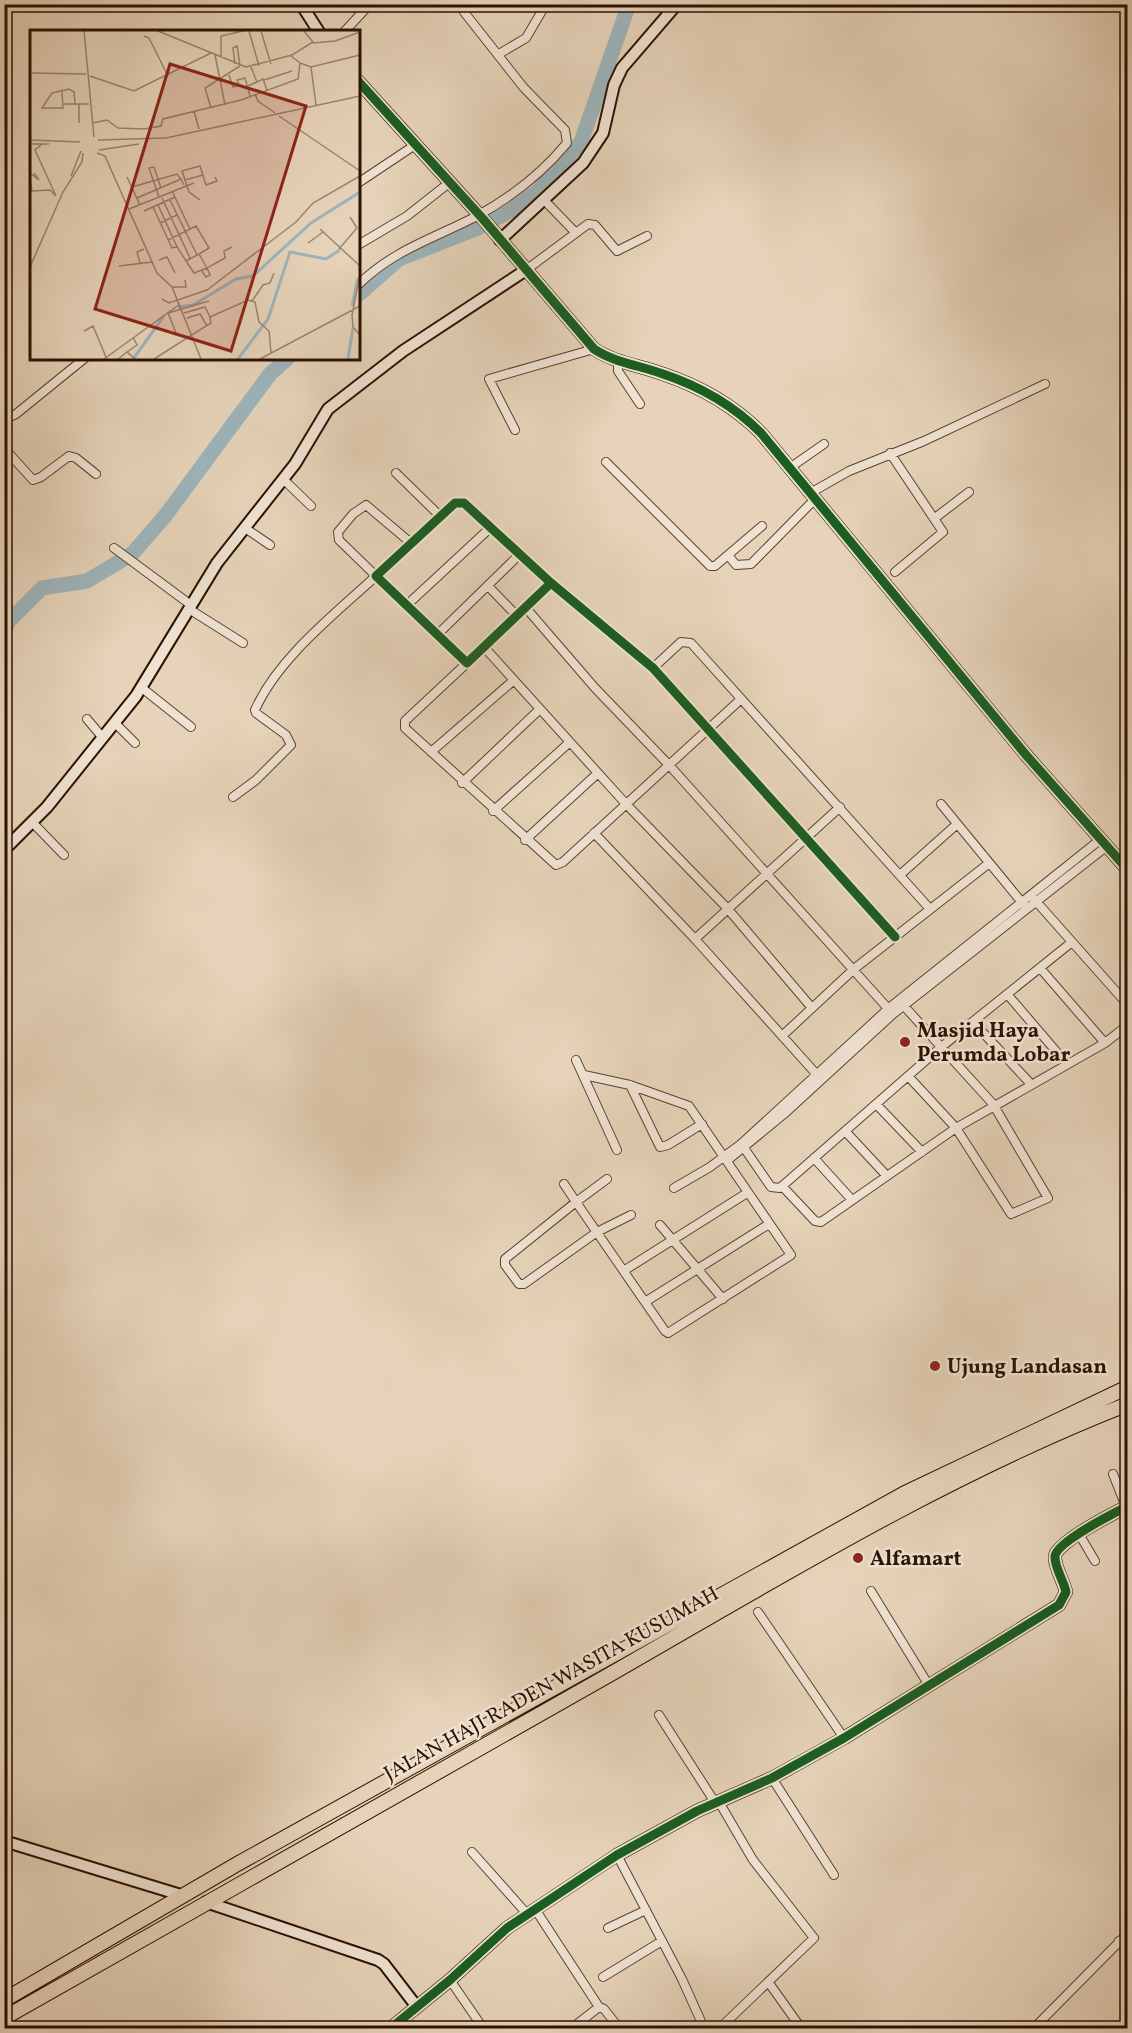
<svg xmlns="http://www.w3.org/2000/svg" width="1132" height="2033" font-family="Vollkorn,serif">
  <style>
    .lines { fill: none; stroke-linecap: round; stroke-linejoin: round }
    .river { stroke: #9db4bb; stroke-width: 15 }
    .street-casing { stroke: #5a422f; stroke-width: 10 }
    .secondary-casing { stroke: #2c1101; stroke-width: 14 }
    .highway-casing { stroke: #2c1101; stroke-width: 16 }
    .street { stroke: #efe2d2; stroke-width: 8 }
    .secondary { stroke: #efe2d2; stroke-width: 10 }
    .highway { stroke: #e6d3b9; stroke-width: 14 }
    .cycleway-casing { stroke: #efe2d2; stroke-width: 13 }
    .cycleway { stroke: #1b5e20; stroke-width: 9 }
    .poi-dot { fill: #8f2418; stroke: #efe2d2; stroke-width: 2 }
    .labels { text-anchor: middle; stroke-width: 5; stroke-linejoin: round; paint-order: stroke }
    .poi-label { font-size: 21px; font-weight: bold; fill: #2c1101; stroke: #efe2d2; text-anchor: start }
    .street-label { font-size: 21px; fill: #2c1101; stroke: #efe2d2 }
    .inset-river { fill: none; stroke: #9db4bb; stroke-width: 3 }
    .inset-road { fill: none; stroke: #9c856f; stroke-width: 1.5 }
    .view { fill: #8f2418; fill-opacity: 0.15; stroke: #8f2418; stroke-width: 3 }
    .inset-edge { fill: none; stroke: #2c1101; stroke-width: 3 }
  </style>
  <rect width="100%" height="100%" fill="#e6d3b9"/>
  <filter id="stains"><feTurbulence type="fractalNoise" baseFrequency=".00333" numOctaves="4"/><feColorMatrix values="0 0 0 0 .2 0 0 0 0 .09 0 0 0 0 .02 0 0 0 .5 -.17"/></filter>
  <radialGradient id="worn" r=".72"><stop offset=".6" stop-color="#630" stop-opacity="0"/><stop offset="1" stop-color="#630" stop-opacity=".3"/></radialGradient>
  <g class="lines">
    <path class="river" d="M358 295 399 259 478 228 510 211 537 192 581 142 629 4
      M4 632 9 621 42 588 87 581 132 554 165 516 270 374 288 358"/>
    <g class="street-casing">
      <path id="street" d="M344 32 370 4
        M499 54 526 38 546 4
        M358 183 415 145
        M545 201 575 232
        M358 245 407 216 449 183
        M526 270 588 224 595 225 617 251 647 236
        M358 285C393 250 435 238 477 216 510 198 543 172 567 143L565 130 524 88 464 12
        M618 361V371L640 404
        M4 420 16 414 85 358
        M515 430 489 379 594 349
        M4 448 33 480 41 477 69 456 76 458 96 474
        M890 453 943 532 895 572
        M606 462 710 566H715L762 526
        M791 467 824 444
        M396 473 440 516
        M283 479 311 506
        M812 492 849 471 924 441 1045 384
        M935 518 969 492
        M245 528 270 545
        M4 545 7 548
        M114 548 191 605
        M728 555 736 565 751 564 816 498
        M551 583 467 663 376 576 455 503H464L551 583 653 668 895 937
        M488 586 517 616
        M408 604 490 528
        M526 608 595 688 669 765 893 1014
        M189 609 243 643
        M438 634 520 554
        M484 647 626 804 727 908 812 1008
        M467 663 405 721V728L556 865 563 862 740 700
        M653 668 681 642 691 643 930 909
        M142 688 191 727
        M87 719 103 738
        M115 723 135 743
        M431 752 514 680
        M462 783 540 709
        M233 797 256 780 291 745 286 735 256 713 255 710C278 658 335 614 376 576L339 540 338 532 353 514 366 505 411 543
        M941 804 1024 905
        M493 811 570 742
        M32 822 64 855
        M594 833 695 939 819 1077
        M525 840 598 773
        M901 874 956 825
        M1034 899 1128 1005
        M695 939 840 807
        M1040 968 1105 1043
        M1007 994 1067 1064
        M904 1006 993 1104 1048 1198 1011 1214 956 1128 908 1076
        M973 1022 1030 1083
        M782 1036 854 969 988 864
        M576 1060 617 1150
        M584 1075 630 1085 689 1106 791 1255 668 1333 665 1331C635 1288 606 1245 576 1202L505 1259V1265L519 1284H524L597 1232 631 1215
        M630 1085 660 1147 668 1145 702 1124
        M876 1104 922 1152
        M845 1131 886 1175
        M742 1145 771 1187 780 1188 940 1048 1072 942
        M814 1158 852 1200
        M728 1160 784 1114 893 1014 1107 846
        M564 1184 576 1202 607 1179
        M782 1186 815 1221 821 1222 956 1128 1105 1043 1128 1025
        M674 1188 710 1167 741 1144 889 1008 1101 839
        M660 1225 723 1299
        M625 1270 747 1193
        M645 1302 769 1224
        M1113 1474 1126 1507
        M1079 1534 1095 1561
        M871 1591 928 1684
        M758 1612 844 1738
        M659 1715 716 1804
        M772 1778 834 1875
        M719 1802 753 1860 814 1938 720 2028
        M472 1852 527 1914
        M617 1855 682 1979 704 2028
        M535 1909 599 2007
        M608 1928 646 1910
        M1119 1941 1128 1951
        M603 1977 662 1941
        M450 1980 483 2028
        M769 1983 801 2028
        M572 2028 599 2007 604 2009 619 2028
        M1034 2028 1128 1933"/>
    </g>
    <g class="secondary-casing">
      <path id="secondary" d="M301 4 319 32
        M358 81 483 219 594 349C615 363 639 365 663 374 699 386 734 406 761 433L1026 755 1128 870
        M500 240 583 163 603 133 614 85 622 68 677 4
        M4 850 47 807 136 696 217 563 295 464 328 409 403 351 526 270
        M4 1841 184 1896
        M206 1902 378 1960 384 1964 417 2007
        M391 2028 450 1980 507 1928 617 1855 697 1811 772 1778 844 1738 1059 1605 1066 1592C1064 1581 1054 1567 1055 1556 1057 1542 1114 1513 1128 1506"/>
    </g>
    <g class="highway-casing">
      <path id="highway" d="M4 2000 239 1863 905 1493 1128 1387
        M4 2018C205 1902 408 1790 609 1675 778 1578 946 1475 1128 1404"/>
    </g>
    <use href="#street" class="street"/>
    <use href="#secondary" class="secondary"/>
    <use href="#highway" class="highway"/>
    <g class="cycleway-casing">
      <path id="cycleway" d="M358 81 483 219 594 349C615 363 639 365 663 374 699 386 734 406 761 433L1026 755 1128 870
        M551 583 467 663 376 576 455 503H464L551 583 653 668 895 937
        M391 2028 450 1980 507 1928 617 1855 697 1811 772 1778 844 1738 1059 1605 1066 1592C1064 1581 1054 1567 1055 1556 1057 1542 1114 1513 1128 1506"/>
    </g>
    <use href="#cycleway" class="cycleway"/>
  </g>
  <g class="poi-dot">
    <circle cx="905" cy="1042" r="6"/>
    <circle cx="935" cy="1366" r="6"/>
    <circle cx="858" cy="1558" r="6"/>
  </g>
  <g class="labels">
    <g class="poi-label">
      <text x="917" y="1037">Masjid Haya<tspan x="917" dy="24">Perumda Lobar</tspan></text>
      <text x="947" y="1373">Ujung Landasan</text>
      <text x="870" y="1565">Alfamart</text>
    </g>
    <g class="street-label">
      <text transform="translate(551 1683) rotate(-29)" y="7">JALAN HAJI RADEN WASITA KUSUMAH</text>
    </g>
  </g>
  <g transform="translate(30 30)">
    <rect width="330" height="330" fill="#e6d3b9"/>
    <path class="inset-river" d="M322 276 328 248M148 277 163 275 206 249 223 246 281 193 330 162M103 329 134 286M208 329 238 289 260 222 296 229 310 220M318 329 323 298"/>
    <path class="inset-road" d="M54 1 64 107M128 1 216 37 262 25 283 12 274 1M219 1 229 36M231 1 241 34M114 6 119 8 138 46M283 13 305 11 330 2M207 15 210 36M185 25 195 75M191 28V6L213 1M270 33 281 37 330 25M205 34 203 18 207 16M281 37 286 75M2 43 56 44M199 45 203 57 209 55 207 50 215 48 220 66M60 46 104 61 181 23M234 50 262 41M227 52 233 49 237 60M218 56 227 52 221 37M32 61 33 78H12L22 63 39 59 44 62 45 74M225 64 228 71 245 83M34 74H59M49 74V93M181 78 175 58 210 36M164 81 169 99M249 86 330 141M62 93 77 90 88 98 114 99 131 96 133 89 211 70 268 49 270 33 261 26M0 110 50 112M68 110 136 108 330 66M0 114H19M69 120 109 114M67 123 75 126 127 243 142 257 171 329M124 137 119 138 129 167M124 137 131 158M0 143 9 150 4 143M41 146 51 121M0 147 2 161 20 160 26 166 5 120 12 114M97 147 110 175M155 150 173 145M102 157 147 144 151 149M142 161 160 199M107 168 151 149 154 155M132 168 160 228M140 170 167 225M170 170 159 162 152 141 170 136 176 155 187 151 185 147M128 175 147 217 164 243 177 238 169 224 156 231M123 177 142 218 147 217M99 179 164 153M114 181 145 167M130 193 147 185M290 199 330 236M138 210 166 196 179 218 169 224M278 213 293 202M309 219 327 198 320 187M129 230 137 227 145 243M110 233 107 222 114 219M89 236 122 232M0 237 33 162 52 132 53 123M172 241 176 247 180 245 177 238 195 228 194 221 202 217M330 244 322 285 323 297 330 305M142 257H156L155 250M132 269 139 273 177 260 266 192 283 173 330 146M222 271 233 255 240 253 244 243M154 283 175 277 180 287M157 288 170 284 177 296M54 301 63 296 76 327M146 303 138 283 179 271M97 322 107 315 103 307M74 329 150 274M88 329 97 322 105 329M124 329 181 293 180 287 218 270 225 272 229 292 239 301 241 323M230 329 330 276"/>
    <path class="view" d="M140 34 276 76 201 321 65 279Z"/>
    <rect width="330" height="330" class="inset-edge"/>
  </g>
  <rect width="1132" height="2033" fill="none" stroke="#e6d3b9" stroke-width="24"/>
  <rect x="6" y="6" width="1120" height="2021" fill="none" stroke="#2c1101" stroke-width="3"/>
  <rect x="12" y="12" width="1108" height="2009" fill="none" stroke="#2c1101" stroke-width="1.5"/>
  <rect width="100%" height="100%" filter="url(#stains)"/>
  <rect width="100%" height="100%" fill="url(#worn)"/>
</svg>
